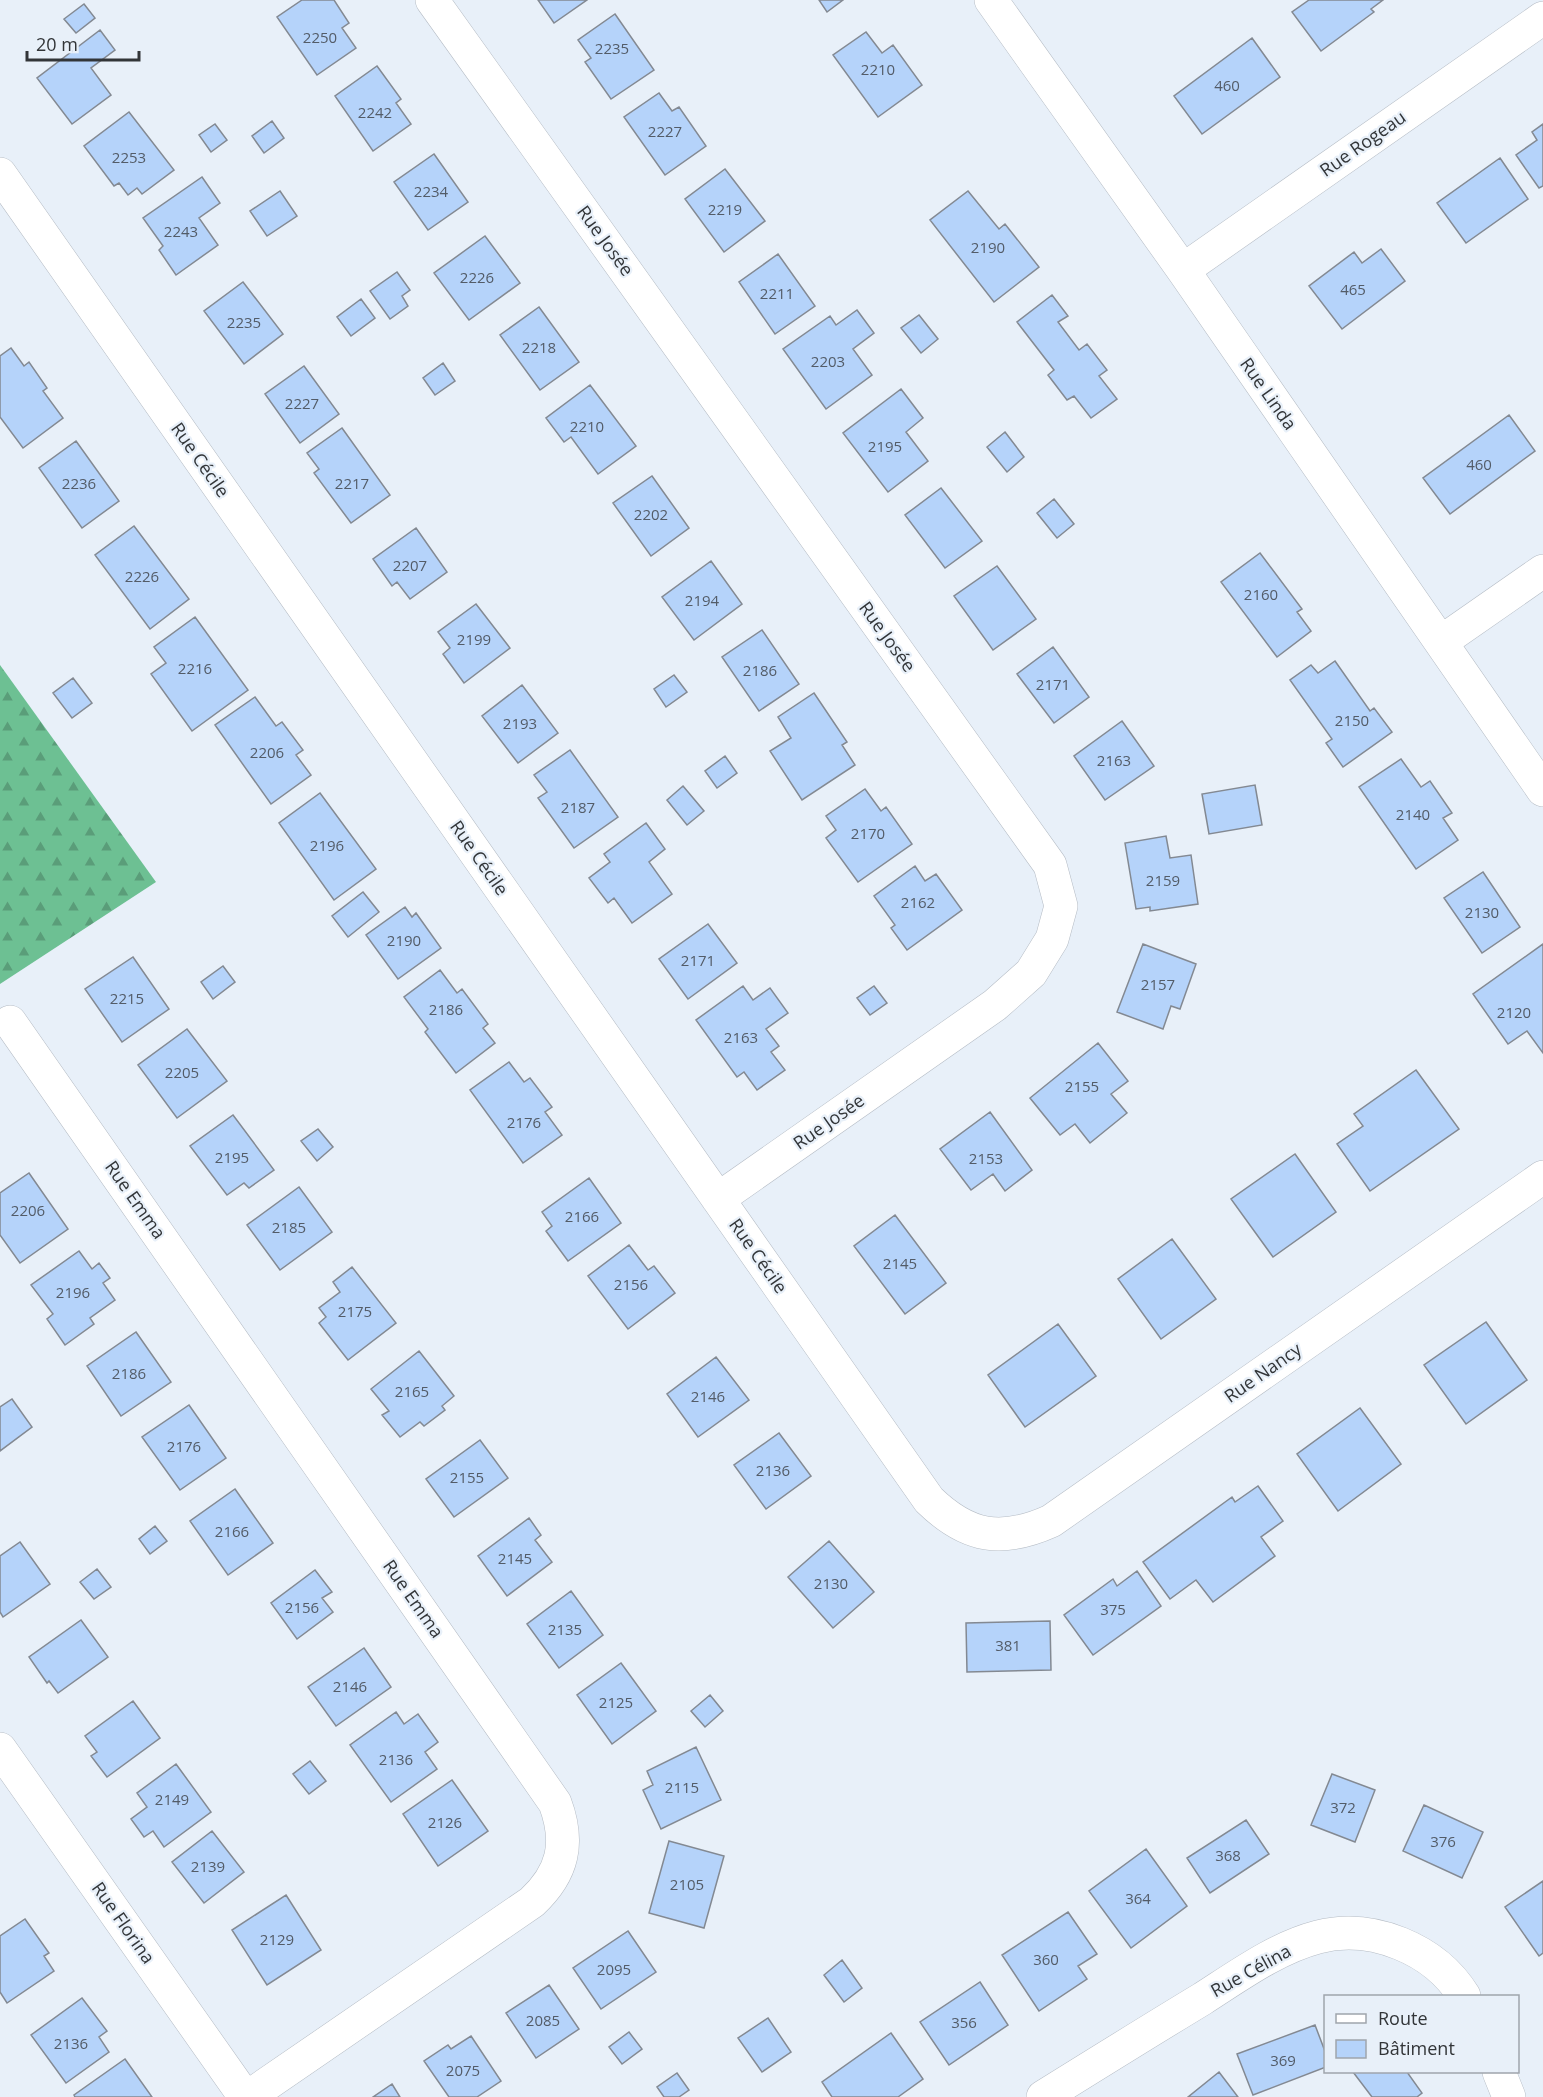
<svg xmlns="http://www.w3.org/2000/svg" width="1543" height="2097" font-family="'Open Sans',sans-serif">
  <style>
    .forest { fill: url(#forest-firs) }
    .building { fill: #b5d3fa; stroke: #838992; stroke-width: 1.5 }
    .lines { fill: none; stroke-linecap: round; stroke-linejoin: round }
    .minor-casing { stroke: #b5bcc5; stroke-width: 34 }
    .minor { stroke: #fff; stroke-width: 33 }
    .labels { text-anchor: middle; stroke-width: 4.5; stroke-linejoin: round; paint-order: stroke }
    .number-label { font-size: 15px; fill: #535c68 }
    .street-label { font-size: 18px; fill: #323538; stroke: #e8f0f9 }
  </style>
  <defs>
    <pattern id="forest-firs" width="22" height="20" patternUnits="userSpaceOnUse" patternTransform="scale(1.5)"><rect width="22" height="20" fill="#6dc093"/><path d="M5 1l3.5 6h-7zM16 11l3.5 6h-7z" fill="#5a9d79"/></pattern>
  </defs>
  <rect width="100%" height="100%" fill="#e8f0f9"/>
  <path class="forest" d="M0 665 156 882 0 984Z"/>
  <path class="building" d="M302 0H334L349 23 342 28 356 48 317 75 277 17Z
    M538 0H587L554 23Z
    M819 0H843L827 12Z
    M1309 0H1383L1371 9 1374 12 1321 51 1292 12Z
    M84 4 95 18 76 33 64 19Z
    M615 14 654 70 611 99 585 62 591 58 578 40Z
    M100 30 115 50 91 68 111 95 72 124 37 78Z
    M866 32 882 53 893 45 922 85 878 117 833 55Z
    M1252 38 1280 77 1202 134 1174 96Z
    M377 66 401 99 396 103 411 124 373 151 335 96Z
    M659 93 672 111 679 107 706 146 665 175 624 117Z
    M129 112 174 170 142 194 137 188 128 195 119 183 114 186 84 146Z
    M272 121 284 138 264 153 252 136Z
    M215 124 227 140 211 152 199 135Z
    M1543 124V186L1539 188 1516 155 1537 140 1532 132Z
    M434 154 468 202 428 230 394 182Z
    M1500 158 1528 199 1466 243 1437 203Z
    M725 169 765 221 724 252 685 199Z
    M202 177 220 203 199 218 218 245 176 275 159 250 163 246 143 218Z
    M280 191 297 216 267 236 250 211Z
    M968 191 999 229 1005 224 1039 267 994 302 930 220Z
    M485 236 520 283 469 320 434 273Z
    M1381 249 1405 281 1342 329 1309 286 1354 252 1362 263Z
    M778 254 815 306 775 334 739 282Z
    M397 272 410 290 402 296 408 306 390 319 370 291Z
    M243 282 283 334 244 364 204 311Z
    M1052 295 1068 316 1058 322 1079 350 1087 344 1107 370 1099 376 1117 399 1091 418 1074 396 1067 400 1048 375 1054 370 1017 322Z
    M361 299 375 318 351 336 337 317Z
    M539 307 579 362 540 390 500 335Z
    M857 310 874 333 853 349 872 375 826 409 783 349 830 316 836 325Z
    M919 315 938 339 921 353 901 328Z
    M11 348 24 366 29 362 47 388 43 391 63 418 23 448 0 417V356Z
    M443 363 455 381 435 395 423 378Z
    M304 366 339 414 300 443 265 394Z
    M590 385 636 446 598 474 571 437 564 442 546 418Z
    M901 389 923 418 906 432 928 461 888 492 843 433Z
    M1509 415 1535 451 1450 514 1423 478Z
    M342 428 390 495 351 523 314 473 319 469 307 453Z
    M1005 432 1024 457 1007 472 987 447Z
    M76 441 119 501 82 528 39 468Z
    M652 476 689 528 651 556 613 503Z
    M941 488 982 541 945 568 905 515Z
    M1054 499 1074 524 1057 538 1037 513Z
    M134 526 189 599 150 629 95 555Z
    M416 528 447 572 410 599 397 582 392 586 373 559Z
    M1260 553 1302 609 1297 612 1311 631 1277 657 1221 582Z
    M711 561 742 604 694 640 662 597Z
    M997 566 1036 619 993 650 954 596Z
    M476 604 510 648 464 683 443 654 450 648 438 632Z
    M195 617 248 690 192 731 151 674 166 663 154 647Z
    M762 630 799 684 759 711 722 657Z
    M1053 647 1089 697 1054 723 1017 674Z
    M1335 661 1370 711 1374 708 1392 732 1343 767 1326 743 1332 739 1290 680 1311 665 1318 673Z
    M674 675 687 692 666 707 654 689Z
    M73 678 92 703 72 718 53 693Z
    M522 685 558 733 518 763 482 716Z
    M814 693 847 742 842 745 855 765 802 800 770 751 791 738 778 717Z
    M255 697 276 726 282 722 303 750 296 755 311 775 271 804 215 725Z
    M1122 721 1154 766 1105 800 1074 756Z
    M570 750 618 817 574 848 538 798 547 792 534 775Z
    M725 756 737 773 717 788 705 771Z
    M1401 759 1421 787 1430 781 1452 813 1443 818 1458 840 1416 869 1359 787Z
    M1255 785 1262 825 1209 834 1202 794Z
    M683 786 704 811 687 825 667 800Z
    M865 789 881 811 886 807 912 844 858 882 826 838 836 830 826 816Z
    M320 793 376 869 334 900 279 823Z
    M646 823 665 849 649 862 672 894 632 923 614 898 608 903 589 878 610 862 604 854Z
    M1166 836 1170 858 1191 855 1198 904 1150 911V907L1136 909 1125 843Z
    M915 866 925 881 936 874 962 910 907 950 891 928 895 925 874 896Z
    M1483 872 1520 927 1482 953 1444 898Z
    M363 892 379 912 348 937 332 916Z
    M405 907 412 917 416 913 441 948 398 979 366 935Z
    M708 924 737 963 688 999 659 959Z
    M1143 944 1196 964 1180 1009 1171 1006 1163 1029 1117 1012Z
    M1543 944V1053L1527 1031 1508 1044 1473 994Z
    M133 957 169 1009 122 1042 85 989Z
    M223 966 235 982 213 999 201 982Z
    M440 970 457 993 462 989 488 1024 483 1028 495 1043 456 1073 425 1032 428 1029 404 997Z
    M743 986 753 1000 770 988 788 1013 766 1029 779 1046 771 1052 785 1070 757 1090 744 1072 737 1077 696 1020Z
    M874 986 887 1003 870 1015 857 998Z
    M187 1029 227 1081 177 1118 138 1065Z
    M1098 1043 1128 1081 1111 1094 1127 1113 1090 1143 1075 1124 1060 1135 1030 1098Z
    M509 1062 524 1082 530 1078 552 1107 545 1112 562 1135 523 1163 470 1090Z
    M1416 1070 1459 1129 1370 1191 1337 1144 1363 1126 1354 1114Z
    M990 1112 1032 1170 1005 1191 993 1174 971 1190 940 1149Z
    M233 1115 274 1170 249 1188 244 1183 227 1195 190 1146Z
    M318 1129 333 1147 317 1161 301 1141Z
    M1295 1154 1336 1212 1273 1257 1231 1199Z
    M29 1173 68 1229 20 1263 0 1235V1193Z
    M589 1178 621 1223 568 1261 546 1231 552 1226 542 1212Z
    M299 1187 332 1232 280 1270 247 1225Z
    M895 1215 946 1283 905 1314 854 1246Z
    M1172 1239 1216 1299 1161 1339 1118 1279Z
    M629 1245 648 1270 654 1266 675 1293 628 1329 588 1276Z
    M79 1251 92 1269 99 1263 110 1278 103 1283 115 1300 90 1318 94 1324 65 1345 47 1319 53 1314 31 1285Z
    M352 1267 396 1323 348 1360 319 1323 326 1317 319 1308 340 1292 333 1282Z
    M1486 1322 1527 1380 1466 1424 1424 1365Z
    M1058 1324 1096 1376 1025 1427 988 1375Z
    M136 1332 171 1382 121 1416 87 1366Z
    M419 1351 454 1396 442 1406 445 1410 424 1426 420 1422 400 1437 382 1415 389 1411 371 1389Z
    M716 1357 749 1400 698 1437 667 1394Z
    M12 1399 32 1427 0 1451V1407Z
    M189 1405 226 1458 180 1490 142 1437Z
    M1360 1408 1401 1464 1338 1511 1297 1454Z
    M779 1433 811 1476 766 1509 734 1465Z
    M480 1440 508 1478 454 1517 426 1479Z
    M1258 1486 1283 1521 1261 1537 1275 1556 1213 1602 1196 1580 1170 1599 1143 1562 1232 1497 1235 1502Z
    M235 1489 273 1543 228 1575 190 1521Z
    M529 1518 541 1535 535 1540 552 1562 507 1596 478 1556Z
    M155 1526 167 1541 150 1554 139 1539Z
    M829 1541 874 1592 833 1628 788 1577Z
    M20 1542 50 1584 3 1617 0 1612V1556Z
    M97 1569 111 1587 94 1599 80 1582Z
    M315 1570 332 1592 322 1598 333 1612 297 1639 271 1603Z
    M1137 1571 1161 1606 1093 1655 1064 1615 1113 1579 1117 1586Z
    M571 1591 603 1635 559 1668 527 1624Z
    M81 1620 108 1657 58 1693 49 1681 47 1683 29 1657Z
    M1050 1621 1051 1670 967 1672 966 1623Z
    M364 1648 391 1687 336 1726 308 1687Z
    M621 1663 656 1711 612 1744 577 1695Z
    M710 1695 723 1711 705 1727 691 1711Z
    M133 1701 160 1738 107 1777 91 1756 97 1752 85 1736Z
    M396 1712 404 1724 418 1714 438 1742 425 1752 437 1769 391 1802 350 1745Z
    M696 1747 721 1800 661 1829 643 1790 653 1785 647 1771Z
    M310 1761 326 1781 309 1794 293 1774Z
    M176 1764 211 1812 164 1847 153 1831 144 1837 131 1819 147 1807 137 1793Z
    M1332 1774 1375 1790 1355 1842 1311 1825Z
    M452 1780 488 1831 438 1866 403 1814Z
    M1424 1805 1483 1832 1462 1878 1403 1851Z
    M1246 1820 1269 1854 1210 1893 1187 1858Z
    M212 1831 244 1872 204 1903 172 1862Z
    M669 1841 724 1856 704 1928 649 1913Z
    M1146 1849 1187 1906 1131 1948 1089 1891Z
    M1543 1881V1953L1539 1956 1505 1907Z
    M286 1895 321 1950 267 1985 232 1930Z
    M1068 1912 1097 1954 1078 1966 1087 1979 1039 2011 1002 1955Z
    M25 1919 49 1953 44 1956 54 1971 7 2003 0 1992V1936Z
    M628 1931 656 1972 601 2009 573 1968Z
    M842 1960 862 1988 844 2002 824 1975Z
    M980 1982 1008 2025 949 2065 920 2022Z
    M549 1985 579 2029 536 2058 506 2013Z
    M82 1998 107 2031 99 2037 109 2052 66 2083 31 2035Z
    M768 2018 791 2052 762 2072 738 2038Z
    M1315 2025 1326 2054V2067L1253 2095 1237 2054Z
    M629 2032 642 2049 622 2064 609 2047Z
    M891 2033 923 2079 898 2097H832L822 2082Z
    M471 2036 501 2081 477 2097H449L424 2061 448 2045 451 2049Z
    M125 2059 152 2097H75L74 2095Z
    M1219 2072 1238 2097H1188Z
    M1353 2072H1407L1422 2093 1417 2097H1372Z
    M677 2073 689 2090 679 2097H664L657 2087Z
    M392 2084 400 2097H373Z"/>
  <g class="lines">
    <g class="minor-casing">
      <path id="minor" d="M432 0 1050 865 1061 906 1052 939 1031 973 995 1005 718 1199
        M991 0 1183 270 1543 790
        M0 174 929 1500C968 1538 1002 1543 1051 1521L1543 1177
        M1183 270 1543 18
        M1441 642 1543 571
        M10 1022 555 1803C570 1843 563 1873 532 1902L248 2097
        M0 1749 245 2097
        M1499 2072 1509 2097
        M1043 2097C1096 2064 1149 2031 1202 1999 1238 1976 1276 1948 1318 1937 1372 1923 1435 1949 1464 1996"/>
    </g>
    <use href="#minor" class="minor"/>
  </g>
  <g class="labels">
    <g class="number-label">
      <text x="320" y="43">2250</text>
      <text x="612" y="54">2235</text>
      <text x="878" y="75">2210</text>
      <text x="1227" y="91">460</text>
      <text x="375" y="118">2242</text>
      <text x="665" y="137">2227</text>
      <text x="129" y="163">2253</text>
      <text x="431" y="197">2234</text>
      <text x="725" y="215">2219</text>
      <text x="181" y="237">2243</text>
      <text x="988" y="253">2190</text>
      <text x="477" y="283">2226</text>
      <text x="1353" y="295">465</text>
      <text x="777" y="299">2211</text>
      <text x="244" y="328">2235</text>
      <text x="539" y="353">2218</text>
      <text x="828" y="367">2203</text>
      <text x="302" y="409">2227</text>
      <text x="587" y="432">2210</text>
      <text x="885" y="452">2195</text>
      <text x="1479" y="470">460</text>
      <text x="79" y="489">2236</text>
      <text x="352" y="489">2217</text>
      <text x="651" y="520">2202</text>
      <text x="410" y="571">2207</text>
      <text x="142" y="582">2226</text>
      <text x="1261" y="600">2160</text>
      <text x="702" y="606">2194</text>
      <text x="474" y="645">2199</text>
      <text x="195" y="674">2216</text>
      <text x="760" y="676">2186</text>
      <text x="1053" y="690">2171</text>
      <text x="1352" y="726">2150</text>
      <text x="520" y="729">2193</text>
      <text x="267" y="758">2206</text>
      <text x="1114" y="766">2163</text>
      <text x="578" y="813">2187</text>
      <text x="1413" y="820">2140</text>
      <text x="868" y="839">2170</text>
      <text x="327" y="851">2196</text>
      <text x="1163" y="886">2159</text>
      <text x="918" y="908">2162</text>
      <text x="1482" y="918">2130</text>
      <text x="404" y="946">2190</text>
      <text x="698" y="966">2171</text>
      <text x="1158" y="990">2157</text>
      <text x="127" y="1004">2215</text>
      <text x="446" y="1015">2186</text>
      <text x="1514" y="1018">2120</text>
      <text x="741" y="1043">2163</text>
      <text x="182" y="1078">2205</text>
      <text x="1082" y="1092">2155</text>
      <text x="524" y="1128">2176</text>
      <text x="232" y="1163">2195</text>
      <text x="986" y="1164">2153</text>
      <text x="28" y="1216">2206</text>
      <text x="582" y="1222">2166</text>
      <text x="289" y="1233">2185</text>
      <text x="900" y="1269">2145</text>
      <text x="631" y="1290">2156</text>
      <text x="73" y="1298">2196</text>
      <text x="355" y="1317">2175</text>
      <text x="129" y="1379">2186</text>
      <text x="412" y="1397">2165</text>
      <text x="708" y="1402">2146</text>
      <text x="184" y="1452">2176</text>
      <text x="773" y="1476">2136</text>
      <text x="467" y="1483">2155</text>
      <text x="232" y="1537">2166</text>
      <text x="515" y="1564">2145</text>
      <text x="831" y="1589">2130</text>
      <text x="302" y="1613">2156</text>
      <text x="1113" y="1615">375</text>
      <text x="565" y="1635">2135</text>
      <text x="1008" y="1651">381</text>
      <text x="350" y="1692">2146</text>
      <text x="616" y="1708">2125</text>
      <text x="396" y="1765">2136</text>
      <text x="682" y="1793">2115</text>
      <text x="172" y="1805">2149</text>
      <text x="1343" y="1813">372</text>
      <text x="445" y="1828">2126</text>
      <text x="1443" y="1847">376</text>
      <text x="1228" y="1861">368</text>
      <text x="208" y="1872">2139</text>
      <text x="687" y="1890">2105</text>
      <text x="1138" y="1904">364</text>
      <text x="277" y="1945">2129</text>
      <text x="1046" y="1965">360</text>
      <text x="614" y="1975">2095</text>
      <text x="543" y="2026">2085</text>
      <text x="964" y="2028">356</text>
      <text x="71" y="2049">2136</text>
      <text x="1283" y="2066">369</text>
      <text x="463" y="2076">2075</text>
    </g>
    <g class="street-label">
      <text transform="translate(1363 144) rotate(-35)" y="6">Rue Rogeau</text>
      <text transform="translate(605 241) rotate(54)" y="6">Rue Josée</text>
      <text transform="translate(1268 394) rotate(55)" y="6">Rue Linda</text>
      <text transform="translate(200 460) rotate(55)" y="6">Rue Cécile</text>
      <text transform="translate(887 637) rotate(54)" y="6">Rue Josée</text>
      <text transform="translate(479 858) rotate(55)" y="6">Rue Cécile</text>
      <text transform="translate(829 1122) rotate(-35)" y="6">Rue Josée</text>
      <text transform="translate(135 1200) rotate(55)" y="6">Rue Emma</text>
      <text transform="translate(758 1256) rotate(55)" y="6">Rue Cécile</text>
      <text transform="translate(1263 1373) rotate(-35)" y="6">Rue Nancy</text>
      <text transform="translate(413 1599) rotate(55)" y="6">Rue Emma</text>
      <text transform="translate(123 1923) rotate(55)" y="6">Rue Florina</text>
      <text transform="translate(1251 1971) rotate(-29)" y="6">Rue Célina</text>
    </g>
  </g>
  <rect x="1324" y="1995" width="195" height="78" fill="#e8f0f9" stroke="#9fa5ac" stroke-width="1.5"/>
  <rect x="1336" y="2014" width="30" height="9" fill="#ffffff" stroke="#9fa5ac" stroke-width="1.5"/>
  <text x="1378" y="2025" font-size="18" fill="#323538">Route</text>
  <rect x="1336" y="2040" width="30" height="18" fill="#b5d3fa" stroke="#9fa5ac" stroke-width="1.5"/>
  <text x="1378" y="2055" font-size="18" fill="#323538">Bâtiment</text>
  <path d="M27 51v9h112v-9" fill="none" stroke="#323538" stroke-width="3"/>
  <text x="36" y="51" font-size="18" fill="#323538" stroke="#e8f0f9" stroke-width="4.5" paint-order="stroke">20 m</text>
</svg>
